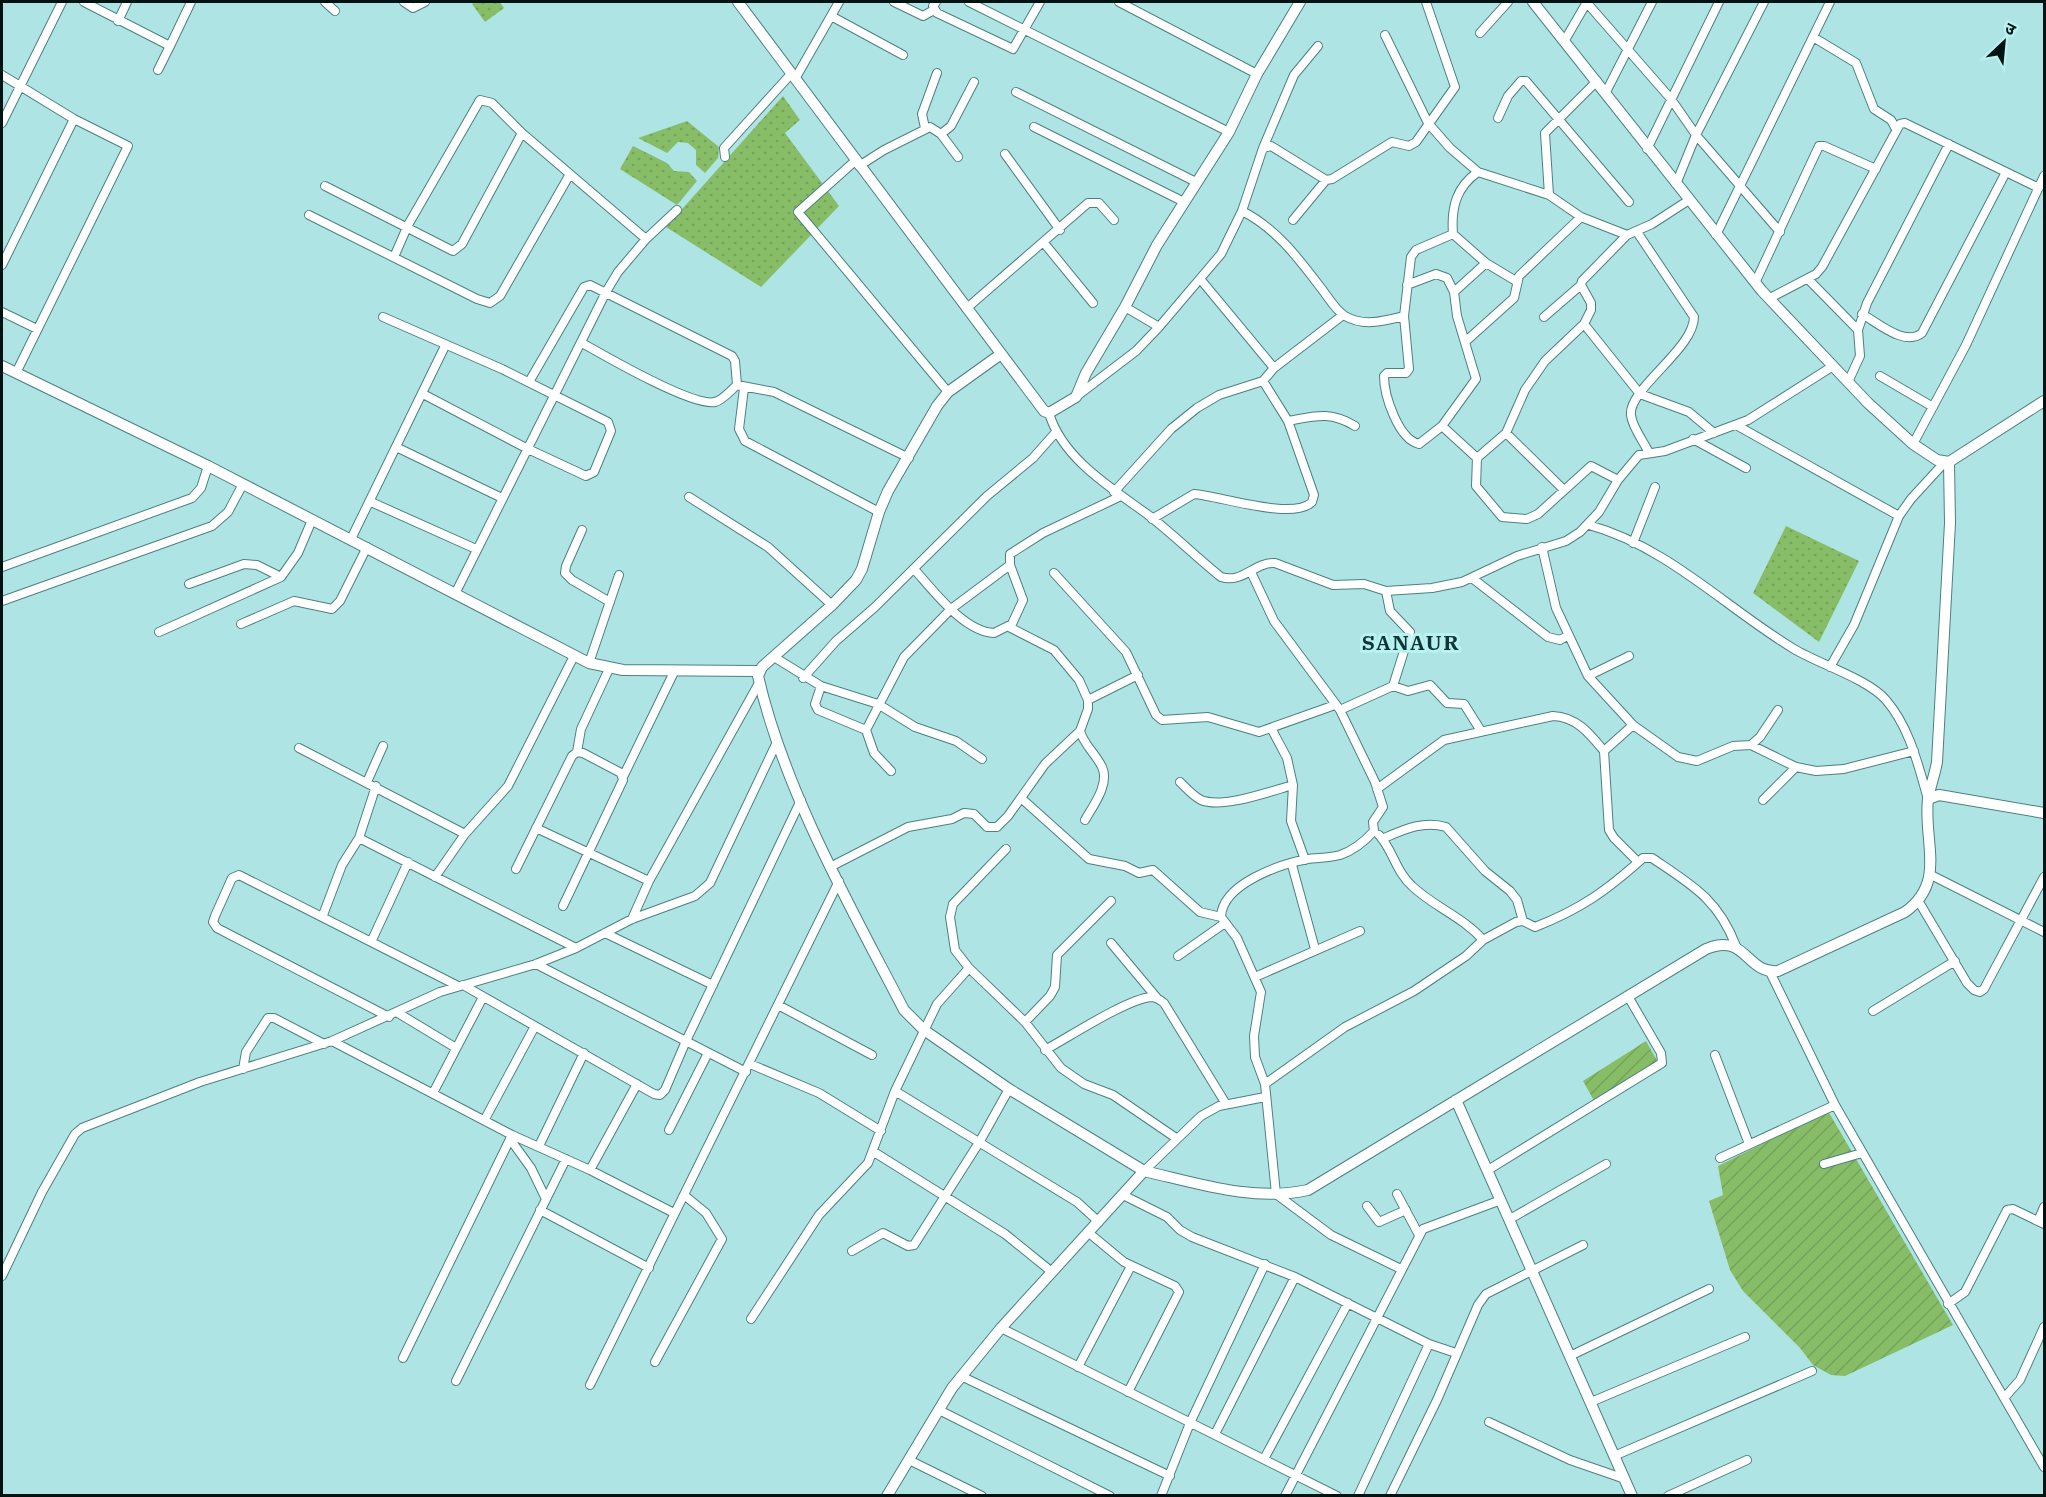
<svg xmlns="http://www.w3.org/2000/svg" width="2046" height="1497" font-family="'IBM Plex Serif','Noto Sans Devanagari',serif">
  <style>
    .grass { fill: url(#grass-dots) }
    .garden { fill: url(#garden-furrows) }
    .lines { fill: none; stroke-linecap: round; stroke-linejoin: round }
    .minor-casing { stroke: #4c8080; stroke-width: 10 }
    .tertiary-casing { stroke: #4c8080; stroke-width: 12 }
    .minor { stroke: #fff; stroke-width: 8 }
    .tertiary { stroke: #fff; stroke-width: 10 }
    .labels { text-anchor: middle; stroke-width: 6; stroke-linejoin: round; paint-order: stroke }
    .district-label { font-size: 21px; font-weight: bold; letter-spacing: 1.5px; fill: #0e3737; stroke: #baf2f1 }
  </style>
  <defs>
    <pattern id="grass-dots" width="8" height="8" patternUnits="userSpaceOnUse" patternTransform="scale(1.5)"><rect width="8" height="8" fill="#87bd67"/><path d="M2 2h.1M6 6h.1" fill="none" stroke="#73a258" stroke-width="1.8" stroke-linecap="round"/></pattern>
    <pattern id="garden-furrows" width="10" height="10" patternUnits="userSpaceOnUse" patternTransform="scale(1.5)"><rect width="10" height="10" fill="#87bd67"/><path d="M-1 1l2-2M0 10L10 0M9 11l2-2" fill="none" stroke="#73a258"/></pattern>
  </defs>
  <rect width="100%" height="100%" fill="#aee5e4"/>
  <path class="grass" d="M475 2H500L504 8 485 22 472 4Z
    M783 96 800 120 785 133 839 206 761 287 666 227Z
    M687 121 719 147 718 158 705 173 696 165V150L688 143 678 142 667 153 638 138Z
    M633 146 667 163 674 171 689 172 697 181 677 205 620 169Z
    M1786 526 1859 561 1819 642 1753 593Z"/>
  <path class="garden" d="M1646 1041 1662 1069 1597 1106 1583 1081Z
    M1828 1111 1953 1325 1845 1376 1831 1375 1813 1365 1800 1348 1743 1291 1730 1270 1709 1201 1723 1195 1718 1166Z"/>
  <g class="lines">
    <g class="minor-casing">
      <path id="minor" d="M84 2 170 46 191 2
        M325 2 335 11
        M404 2 413 8 425 2
        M894 2 923 16 934 10
        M936 2 933 6 937 13 1013 49 1040 2
        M969 2 1229 132
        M1119 2 1257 74
        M1587 3 1671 99 1696 135 1780 232
        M831 16 903 55
        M118 21 127 2
        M1480 33 1508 2
        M1385 35 1428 123 1450 148 1478 172
        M1813 37 1856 63 1874 109 1891 120 1896 129
        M1565 40 1587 2
        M158 70 170 46
        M2 75 74 119 128 146 16 373
        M795 79 839 2
        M1597 81 1545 133 1549 195 1581 217 1627 235 1652 224 1689 200
        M1016 92 1196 182
        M1606 92 1652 2
        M1498 118 1508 96 1521 81H1526L1629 202
        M2 123 62 2
        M1034 127 1184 202
        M925 128 922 114 937 73
        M941 134 951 126 974 82
        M1263 148 1294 75 1318 46
        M1647 149 1719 2
        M1005 154 1060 230
        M725 157 724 148 791 74
        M855 161 798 212 948 392
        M859 166 884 150 930 127 941 134 958 157
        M1676 184 1696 135 1764 2
        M325 186 453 251 462 244 522 133
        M1242 211C1276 228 1299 259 1321 288 1328 297 1336 311 1345 316 1364 327 1384 321 1404 316
        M309 215 477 299 490 303 500 296 570 174
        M1293 220 1326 180
        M1637 232 1694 317C1694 349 1628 389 1631 415 1632 427 1644 442 1649 453
        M1716 235 1830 2
        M1044 243 1093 303
        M394 257 408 225 480 100 492 103 522 133 646 239 677 210
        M2 265 74 119
        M1808 279 1858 330 1860 356 1848 382
        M1201 280 1274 368
        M1516 281 1486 263 1453 234C1451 208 1456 187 1478 172L1549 195
        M1755 283 1819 146H1824L1876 169
        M1407 285 1436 274 1447 278 1454 292 1457 316 1476 379 1442 426 1419 444C1398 439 1384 395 1384 376L1387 373H1406L1409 369 1404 316 1411 257 1416 250 1453 234
        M1454 292 1486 263
        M1770 298 1816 274 1822 267 1900 124 1905 123 2039 188
        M967 308 1088 203H1099L1114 220
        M2 312 37 329
        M1862 314C1878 323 1905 347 1922 333L2006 172
        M383 317 502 369 608 422 611 431 594 472 586 476 528 449 423 394
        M1544 317 1581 285
        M1584 324 1640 394 1689 412 1714 433
        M1159 327 1221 254 1242 211 1263 148 1271 146 1326 180 1332 179 1392 142 1409 146 1416 142 1455 87 1426 2
        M1858 330 1867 303 1949 144
        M1465 342 1514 298 1519 276 1581 217
        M582 343C605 356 693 407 715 402 723 400 731 390 737 385
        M1880 376 1933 407
        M529 382 584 287 590 285 732 356 735 361 737 385 774 392 909 458
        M744 388 739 429 745 441 879 512
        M1077 396 1136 351 1159 327 1125 307
        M1049 413C1062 458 1111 488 1147 514 1173 534 1196 557 1221 577 1243 584 1254 562 1275 563L1333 585 1364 584 1386 591 1432 588 1462 582 1517 556 1566 541 1580 532 1599 512 1618 480 1639 455 1665 451 1748 420 1833 366
        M1288 421C1316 416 1330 411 1355 426
        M1736 425 1899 516
        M1442 426 1477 458 1476 486 1502 517 1527 519 1538 514 1591 466 1618 480
        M1506 433 1564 490
        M1693 439 1746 468
        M1913 444 1966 345 2044 176
        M396 447 502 498
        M1477 458 1506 433 1525 390 1545 361 1584 324 1591 310V303L1581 285 1582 281 1627 235
        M1114 492 1171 429 1197 408 1219 395 1263 381 1274 368 1343 315
        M689 497 768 547 832 605
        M371 502 476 549
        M1152 519 1194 494C1220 496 1293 521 1312 502L1314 495 1288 421 1263 381
        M1589 525C1668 547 1726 608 1794 649 1819 664 1868 679 1886 700 1910 728 1918 765 1928 799
        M582 530 566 566 565 573 572 580 610 602
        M351 539 445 346
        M1633 543 1655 487
        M1542 547 1556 608 1588 676 1633 725 1678 757 1697 761 1733 746 1751 745 1796 767 1816 771 1844 769 1914 751
        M2 567 192 498 201 488 208 466
        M914 569C933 590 964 632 994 633L1012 624 1023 600 1010 565V554L1043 533 1121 496
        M1054 573 1126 652 1156 715 1162 720 1208 717 1259 732 1335 705
        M1472 578 1548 637 1560 640 1567 636
        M189 584 244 564 257 565 281 577
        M456 592 606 292 618 272 646 239
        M2 601 212 526 228 512 243 484
        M241 624 294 601 332 609 340 601 367 547
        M1009 627 1054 650 1079 680 1088 700V709L1080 731C1084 745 1096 754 1102 767 1110 784 1093 806 1085 820
        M159 632 281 577 298 553 312 520
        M774 657 821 686 878 704 915 727 956 741 982 759
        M589 663 619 575
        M1830 667 1854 625 1899 516 1911 499 1944 463
        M1588 676 1629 656
        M803 678 836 641 875 607 987 496 1033 458 1056 432
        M821 686 815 704 818 710 866 730 904 657 951 609 1010 565
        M1393 686 1408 691 1430 685 1447 703 1464 704 1481 731
        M1088 700 1138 675
        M1340 710 1393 686 1410 632 1390 611 1386 591
        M1633 725 1604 751 1609 830 1614 838 1638 862
        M1271 728 1287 758 1293 785 1291 821 1305 860
        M866 730 874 753 891 771
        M1751 745 1760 737 1778 710
        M299 748 465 834
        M577 752 581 729 609 669
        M623 777 675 670
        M367 782 383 746
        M1180 782C1186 788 1193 796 1201 800 1223 809 1271 791 1293 785
        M1377 789 1444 740 1553 716C1577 717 1590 734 1604 751
        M1021 798 1089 859 1125 866 1139 873 1153 870 1200 912 1221 917 1237 938 1261 992 1254 1036 1255 1057 1265 1084 1276 1194 1331 1235 1401 1269
        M1763 800 1796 767
        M536 828 649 881
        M1379 835C1393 850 1396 872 1412 886 1434 907 1463 917 1483 940
        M359 838 576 948
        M1382 839C1403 830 1423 820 1446 827L1485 871 1510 891 1517 900 1523 921
        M1006 849 953 904 950 917 955 950 969 968 1025 1022 1061 1068 1084 1084 1113 1095 1176 1138
        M1292 865 1315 949
        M832 866 908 827 952 819 964 813 974 814 987 827H997L1008 816 1045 764 1080 731
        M516 869 572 756 577 752 583 753 621 773 623 780 563 906
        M1931 875 2044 932
        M435 877 465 834 508 786 574 656
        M1919 902 1967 983 1974 990 1980 992 1984 989 2044 877
        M323 915 342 865 359 838 376 786
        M1221 917C1222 884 1280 864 1308 859 1318 858 1329 858 1340 855 1352 851 1365 841 1374 831L1373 822 1383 807 1375 782 1340 710 1274 621 1251 572
        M632 919 649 881 759 683
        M605 933 713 985
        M372 940 408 862
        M1111 943 1157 998
        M1178 956 1225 923
        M536 964 746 1072
        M1770 972 1835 1105 2044 1467
        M1255 977 1360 931
        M463 985 654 1094 660 1095 665 1090 686 1041 801 800
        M778 1005 872 1055
        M1873 1011 1955 961
        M398 1013 456 1048
        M389 1017 217 928 213 922 215 916 232 878 239 875 458 986
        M1025 1022 1050 996 1055 987 1057 955 1111 901
        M332 1041 512 1135 590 1170 674 1213
        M1045 1050C1069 1037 1127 999 1151 997 1157 997 1160 1000 1164 1003L1226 1104
        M1715 1055 1749 1144
        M750 1064 819 1093 881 1131
        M243 1069 246 1052 268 1018H274L324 1044
        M1265 1084 1345 1027 1414 991 1466 956 1483 940 1516 922 1523 921 1535 927C1581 909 1606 891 1643 858H1652C1692 885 1718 899 1736 946
        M895 1091 1077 1202 1099 1222
        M433 1093 483 997
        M485 1119 535 1026
        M669 1130 708 1053
        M510 1139 531 1168 545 1197
        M539 1146 584 1053
        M874 1152 1005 1234 1052 1272
        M1720 1158 1835 1105
        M1824 1164 1862 1153
        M590 1170 637 1084
        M1488 1170 1662 1063 1661 1053 1629 998
        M1144 1171 1201 1116 1219 1106 1265 1097
        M1397 1194 1419 1235
        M1123 1195 1167 1217 1180 1230 1192 1237 1295 1277 1429 1344 1456 1353
        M1367 1206 1379 1222 1406 1210
        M540 1210 649 1268
        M1510 1219 1606 1164
        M2038 1221 2044 1207
        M1089 1233 1124 1262 1175 1286 1179 1292 1128 1392
        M852 1251 883 1233 908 1246 914 1245 980 1141 1009 1089
        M2 1276 42 1192 75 1134 82 1128 200 1082 332 1041 440 992 536 964 576 948 632 919 695 896 710 883 777 742
        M1948 1304 1965 1292 2007 1210 2013 1209 2044 1224
        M751 1319 819 1215 868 1163 895 1091 937 1004 969 968
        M1001 1328 1337 1496
        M1572 1355 1709 1289
        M403 1358 512 1135
        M655 1362 722 1239 706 1213 684 1195
        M1078 1367 1131 1266
        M963 1377 1170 1476
        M456 1381 566 1159
        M590 1385 839 881
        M2005 1397 2020 1380 2044 1327
        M1591 1402 1745 1337
        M939 1410 1110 1496
        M1489 1422 1570 1460 1625 1479
        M1215 1434 1295 1277
        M1614 1456 1812 1371
        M1264 1459 1348 1303
        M909 1460 982 1496
        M1161 1496 1190 1423 1265 1264
        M1285 1496 1423 1229 1501 1200
        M1358 1496 1429 1344
        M1390 1496 1437 1400 1478 1305 1486 1294 1583 1245
        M1668 1496 1747 1460"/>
    </g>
    <g class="tertiary-casing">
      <path id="tertiary" d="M738 2 1044 411 1049 413 1076 397 1086 373 1125 307 1157 245 1229 132 1257 74 1300 2
        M1533 2 1762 291 1868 403 1913 444 1937 460 1949 462 2044 401
        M2 366 208 466 589 663 623 670 758 671
        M1928 799 1939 795 2044 813
        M1456 1100 1632 1496
        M1144 1171C1197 1183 1253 1202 1308 1190L1706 949C1747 932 1745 974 1778 971L1905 912C1947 882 1923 842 1928 799 1930 787 1935 774 1937 762L1950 523 1949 462
        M887 1496 952 1388 1001 1328 1144 1171 1009 1089 924 1030 904 1010C850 906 784 790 758 676L762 667 832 605 856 580 862 569 879 512 888 491 937 406 948 392 1001 354"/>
    </g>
    <use href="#minor" class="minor"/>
    <use href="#tertiary" class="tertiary"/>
  </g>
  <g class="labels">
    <g class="district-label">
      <text x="1411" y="650">SANAUR</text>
    </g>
  </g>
  <rect width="2046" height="1497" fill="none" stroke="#001313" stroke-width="6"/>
  <g transform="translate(2004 42) rotate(26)" stroke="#baf2f1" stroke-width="4.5" paint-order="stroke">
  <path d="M0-4.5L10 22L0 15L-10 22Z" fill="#001313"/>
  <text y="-9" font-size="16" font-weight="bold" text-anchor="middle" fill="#001313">उ</text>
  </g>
</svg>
